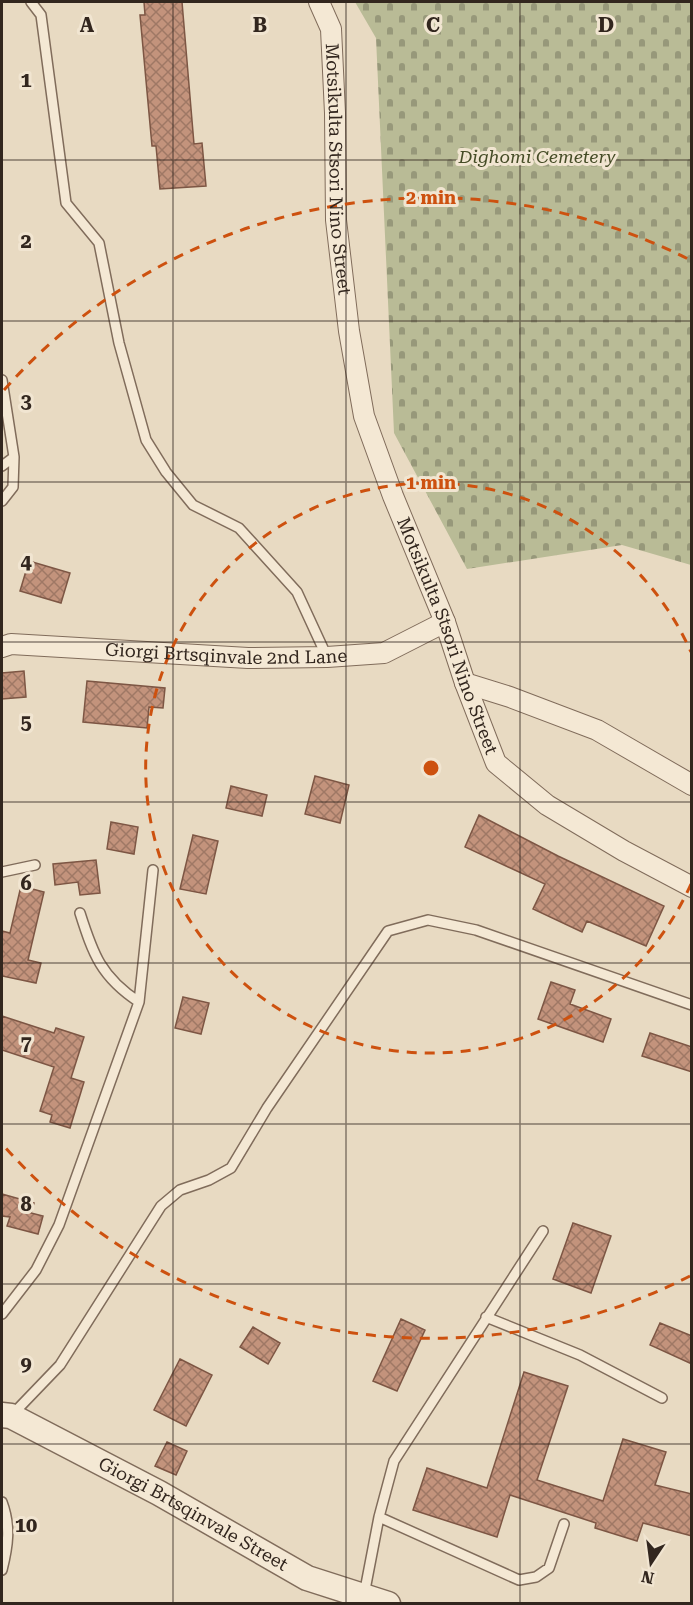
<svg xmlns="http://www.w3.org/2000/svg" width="693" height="1605" font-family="'Roboto Serif',serif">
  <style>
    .cemetery { fill: url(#cemetery-stones) }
    .building { fill: url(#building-cross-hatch); stroke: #7d5644; stroke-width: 1.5 }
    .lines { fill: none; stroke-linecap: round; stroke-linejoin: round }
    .service-casing { stroke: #806c5b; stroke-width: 12 }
    .minor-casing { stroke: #806c5b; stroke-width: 22 }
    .tertiary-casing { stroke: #806c5b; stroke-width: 27 }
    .service { stroke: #f4e8d4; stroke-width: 9 }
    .minor { stroke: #f4e8d4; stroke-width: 20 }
    .tertiary { stroke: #f4e8d4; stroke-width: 24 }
    .grid { fill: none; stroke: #32261e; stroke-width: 1.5; stroke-opacity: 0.55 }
    .ring { fill: none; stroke: #cd510f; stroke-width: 3; stroke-dasharray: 10 8 }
    .labels { text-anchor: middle; stroke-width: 6; stroke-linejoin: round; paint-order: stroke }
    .park-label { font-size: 18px; font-style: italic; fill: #454c26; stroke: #f1e5d1 }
    .street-label { font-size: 18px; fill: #32261e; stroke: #f1e5d1 }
    .grid-label { font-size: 20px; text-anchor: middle; font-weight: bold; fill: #32261e; stroke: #f1e5d1; stroke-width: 6; stroke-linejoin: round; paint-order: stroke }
    .centre { fill: #cd510f; stroke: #f1e5d1; stroke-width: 3 }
    .ring-label { font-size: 18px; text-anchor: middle; font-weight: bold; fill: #cd510f; stroke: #f1e5d1; stroke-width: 6; stroke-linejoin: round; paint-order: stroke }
  </style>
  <defs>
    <pattern id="cemetery-stones" width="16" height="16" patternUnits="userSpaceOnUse" patternTransform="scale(1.5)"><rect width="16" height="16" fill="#b9bb96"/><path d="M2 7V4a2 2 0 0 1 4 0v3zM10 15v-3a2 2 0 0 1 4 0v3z" fill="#97987a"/></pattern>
    <pattern id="building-cross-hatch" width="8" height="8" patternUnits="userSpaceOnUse" patternTransform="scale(1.5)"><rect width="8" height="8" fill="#c3937c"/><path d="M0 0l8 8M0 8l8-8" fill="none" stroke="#9f7865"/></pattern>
  </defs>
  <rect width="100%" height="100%" fill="#e8dac2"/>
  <path class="cemetery" d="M355 2H691V565L622 545 467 569 394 433 376 38Z"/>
  <path class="building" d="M144 2H182L194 144 202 143 206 186 160 189 156 146H152L140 15H145Z
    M29 561 70 573 61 603 20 591Z
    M24 671 26 697 2 699V673Z
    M87 681 165 688 163 708 149 707 147 728 83 722Z
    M315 776 349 785 340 823 305 814Z
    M231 786 267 795 262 816 226 808Z
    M479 815 558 856 664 906 646 946 587 921 582 932 533 909 545 884 465 847Z
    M111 822 138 827 134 854 107 849Z
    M193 835 218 841 206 894 180 889Z
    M96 860 100 893 80 895 78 882 55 885 53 864Z
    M21 886 44 892 28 960 41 963 36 983 2 976V931L10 933Z
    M551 982 575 990 570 1004 611 1019 603 1042 538 1019Z
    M183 997 209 1003 201 1034 175 1028Z
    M2 1016 54 1033 56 1028 84 1037 71 1078 84 1082 70 1128 50 1122 52 1115 40 1111 54 1067 2 1050Z
    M650 1033 692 1047V1072L642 1056Z
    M2 1194 34 1203 31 1213 43 1216 38 1234 7 1226 10 1217 2 1216Z
    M573 1223 611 1236 591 1293 553 1279Z
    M401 1319 425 1330 397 1391 373 1381Z
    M660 1323 692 1336V1364L650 1345Z
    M253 1327 280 1343 268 1364 240 1347Z
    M180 1359 212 1375 186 1426 154 1410Z
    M524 1372 568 1386 537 1480 603 1501 623 1439 666 1452 655 1485 692 1494V1536L643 1523 637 1541 595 1528 596 1523 510 1495 497 1537 413 1510 427 1468 487 1488Z
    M167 1442 187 1451 176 1475 155 1466Z"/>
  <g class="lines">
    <g class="service-casing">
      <path id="service" d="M31 2 41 15 66 203 99 243 119 343 146 440 166 472 193 505 239 528 297 592 327 657
        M2 380 14 457 13 487 2 501
        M2 466 14 457
        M2 872 35 865
        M80 913C93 954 101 977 139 1002
        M2 1314 36 1270 59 1225 139 1002 153 870
        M486 1317 580 1355 662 1398
        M11 1416 60 1365 161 1206 180 1190 209 1180 231 1168 267 1108 388 931 428 920 476 930 692 1005
        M2 1502C11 1526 8 1546 2 1570
        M379 1517 519 1580 536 1577 549 1568 564 1524
        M364 1595 379 1517 394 1461 543 1231"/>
    </g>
    <g class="minor-casing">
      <g id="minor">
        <path id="s1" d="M319 2 331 29 335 113 336 220 349 331 364 416 393 496 445 622 465 683 496 763 547 805 624 851 692 887"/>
        <path id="s2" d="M2 647 11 644 248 658 327 657 384 653 445 622"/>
        <path d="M465 683 510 697 597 730 692 785"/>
      </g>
    </g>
    <g class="tertiary-casing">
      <g id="tertiary">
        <path id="s3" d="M2 1415 11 1416 159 1493 307 1578 388 1604"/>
      </g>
    </g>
    <use href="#service" class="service"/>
    <use href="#minor" class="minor"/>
    <use href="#tertiary" class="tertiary"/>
  </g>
  <path class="grid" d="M173 2V1604M346 2V1604M520 2V1604M2 160H692M2 321H692M2 482H692M2 642H692M2 802H692M2 963H692M2 1124H692M2 1284H692M2 1444H692"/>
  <g class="ring">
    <path d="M691 884A285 285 0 1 1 691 652"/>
    <path d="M690 1276A570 570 0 0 1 4 1146M4 390A570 570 0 0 1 690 260"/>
  </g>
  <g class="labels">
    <g class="park-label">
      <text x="537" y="163">Dighomi Cemetery</text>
    </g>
    <g class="street-label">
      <text dy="6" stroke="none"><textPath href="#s1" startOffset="170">Motsikulta Stsori Nino Street</textPath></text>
      <text dy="6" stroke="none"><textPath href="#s1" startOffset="654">Motsikulta Stsori Nino Street</textPath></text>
      <text dy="6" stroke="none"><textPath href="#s2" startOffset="225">Giorgi Brtsqinvale 2nd Lane</textPath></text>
      <text dy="6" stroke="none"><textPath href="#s3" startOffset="216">Giorgi Brtsqinvale Street</textPath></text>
    </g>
  </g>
  <g class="grid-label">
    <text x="87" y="32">A</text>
    <text x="260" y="32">B</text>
    <text x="433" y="32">C</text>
    <text x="606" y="32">D</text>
    <text x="26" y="87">1</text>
    <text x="26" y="248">2</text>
    <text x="26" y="408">3</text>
    <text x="26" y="569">4</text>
    <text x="26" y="729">5</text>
    <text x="26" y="890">6</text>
    <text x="26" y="1050">7</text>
    <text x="26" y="1211">8</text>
    <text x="26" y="1371">9</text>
    <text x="26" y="1532">10</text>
  </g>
  <circle cx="431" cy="768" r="9" class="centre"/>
  <g class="ring-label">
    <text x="431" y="204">2 min</text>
    <text x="431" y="489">1 min</text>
  </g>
  <rect width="693" height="1605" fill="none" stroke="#32261e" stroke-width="6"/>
  <g transform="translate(651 1563) rotate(193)" stroke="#f1e5d1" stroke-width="4.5" paint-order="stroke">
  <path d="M0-4.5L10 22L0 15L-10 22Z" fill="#32261e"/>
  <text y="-9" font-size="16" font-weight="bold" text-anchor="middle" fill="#32261e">N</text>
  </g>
</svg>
